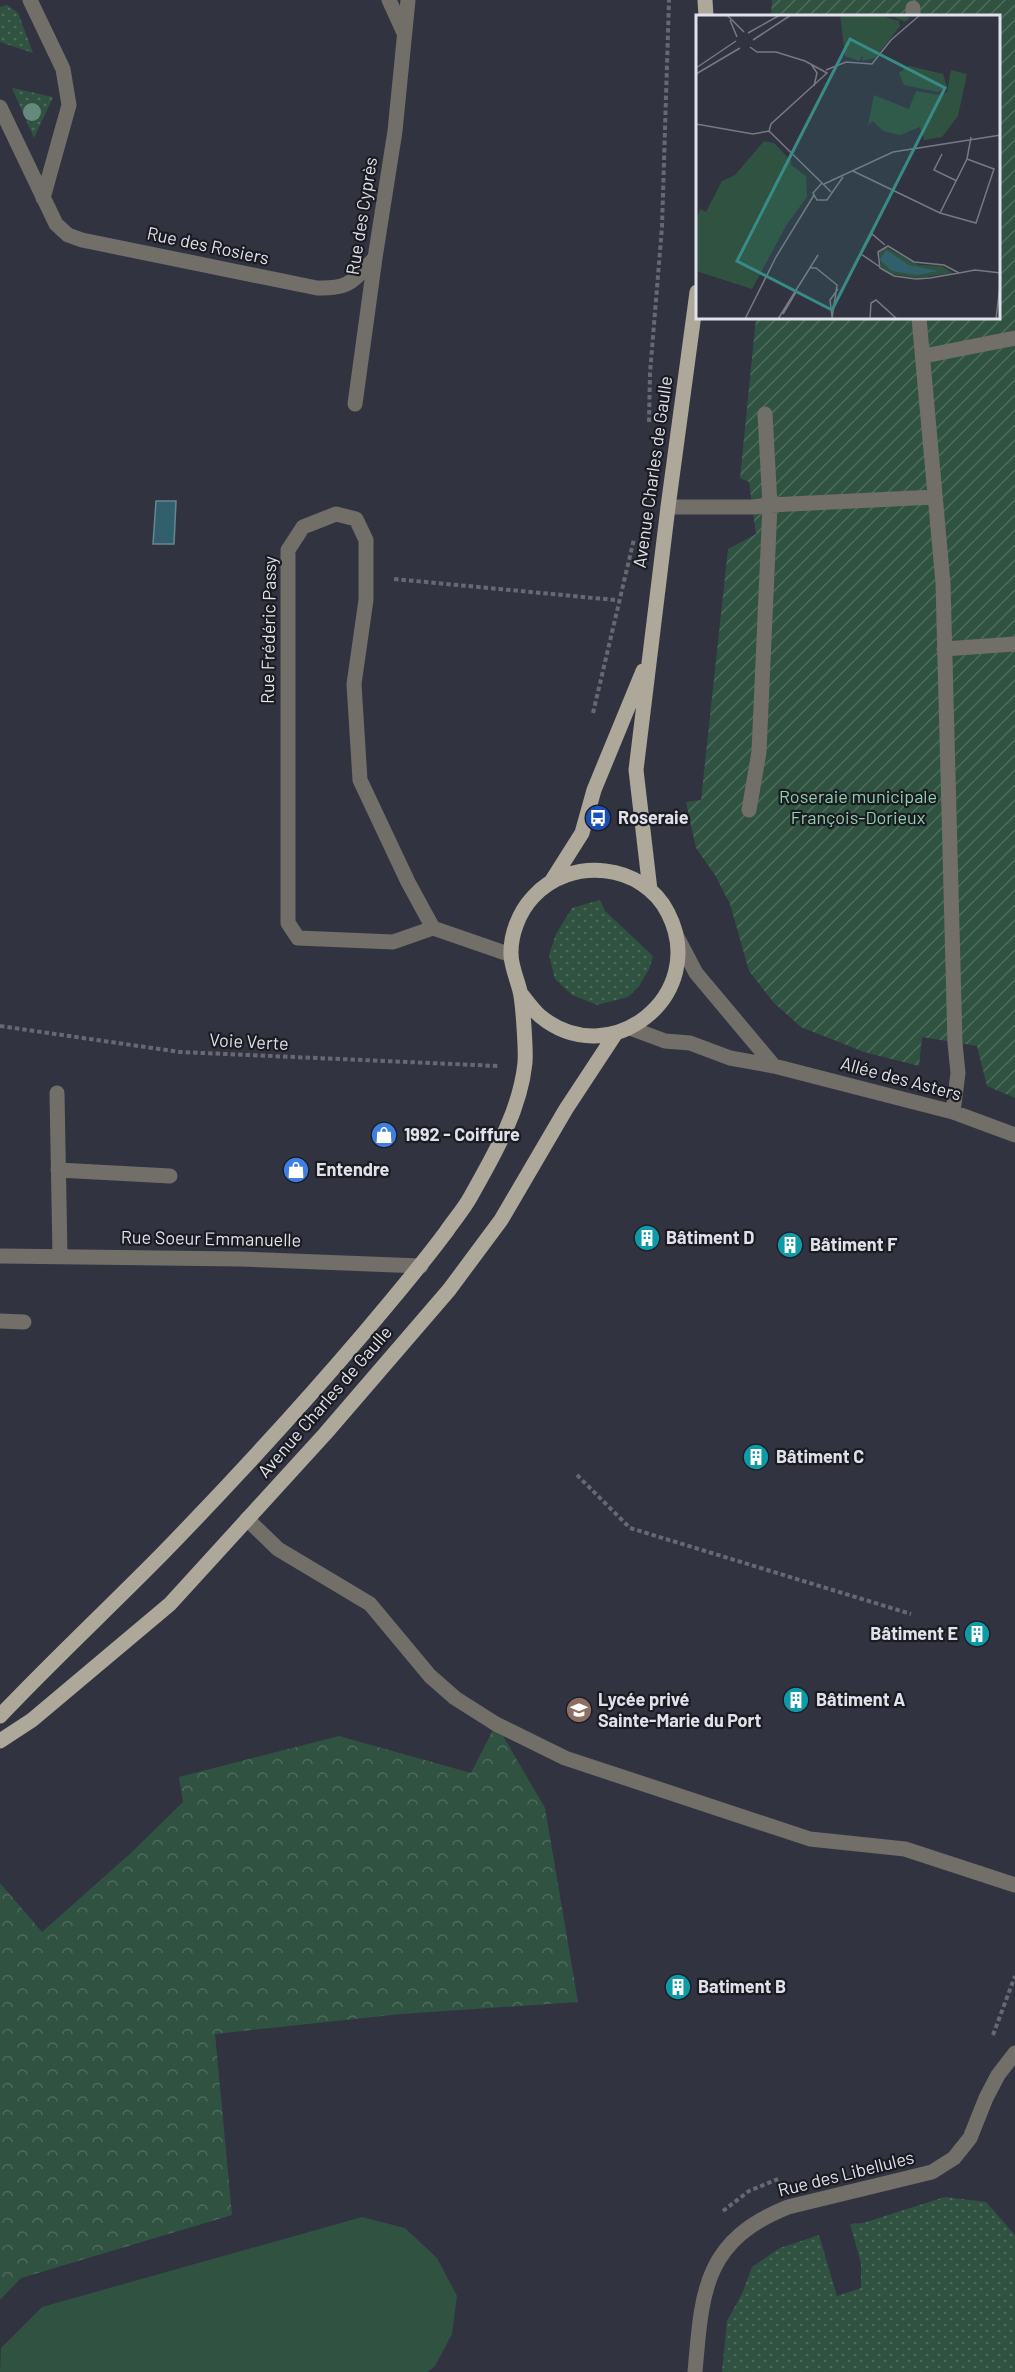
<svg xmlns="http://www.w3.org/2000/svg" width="1015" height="2372" font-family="Barlow,sans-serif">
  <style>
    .grass { fill: url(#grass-dots) }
    .forest { fill: url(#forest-crowns) }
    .garden { fill: url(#garden-furrows) }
    .pitch { fill: #305341 }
    .water { fill: #325f6c; stroke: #668692; stroke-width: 1.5 }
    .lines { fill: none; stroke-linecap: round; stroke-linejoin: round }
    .path { stroke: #676874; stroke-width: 4; stroke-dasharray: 4.5 3; stroke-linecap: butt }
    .minor { stroke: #716f68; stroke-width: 15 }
    .major { stroke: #ada89a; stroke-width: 15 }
    .tree { fill: #65897c }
    .labels { text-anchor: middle; stroke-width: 4.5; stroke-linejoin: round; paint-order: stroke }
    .street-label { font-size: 18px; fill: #e0e1ea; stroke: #1b1c22 }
    .park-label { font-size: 18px; fill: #8ed0ac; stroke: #1b1c22 }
    .poi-label { font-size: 18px; font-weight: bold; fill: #e0e1ea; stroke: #1b1c22; text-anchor: start }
    .inset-road { fill: none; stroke: #787985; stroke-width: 1.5 }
    .view { fill: #398b87; fill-opacity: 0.15; stroke: #398b87; stroke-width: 3 }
    .inset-edge { fill: none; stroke: #e0e1ea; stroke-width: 3 }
  </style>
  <defs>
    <pattern id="grass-dots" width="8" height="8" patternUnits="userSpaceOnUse" patternTransform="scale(1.5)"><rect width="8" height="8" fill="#305341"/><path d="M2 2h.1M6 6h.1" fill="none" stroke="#4e6b5d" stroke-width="1.8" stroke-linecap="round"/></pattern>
    <pattern id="forest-crowns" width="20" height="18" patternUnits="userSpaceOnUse" patternTransform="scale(1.5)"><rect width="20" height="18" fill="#305341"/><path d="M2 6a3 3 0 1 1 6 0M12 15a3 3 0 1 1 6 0" fill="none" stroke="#4e6b5d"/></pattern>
    <pattern id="garden-furrows" width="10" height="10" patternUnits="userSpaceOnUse" patternTransform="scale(1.5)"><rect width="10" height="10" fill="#305341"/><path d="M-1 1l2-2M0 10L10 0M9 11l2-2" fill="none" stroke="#4e6b5d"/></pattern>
  </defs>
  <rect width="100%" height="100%" fill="#323341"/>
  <path class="grass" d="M7 5 18 13 33 53 0 42V7Z
    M12 88 53 97 34 138Z
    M600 900 605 911 653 956 649 969 639 986 628 997 597 1005 572 995 555 979 549 955 556 934 572 908Z
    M945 2197 986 2202 1015 2235V2372H722L727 2321 742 2294 752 2267 780 2248 819 2235 837 2296 861 2288V2263L850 2224 863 2223Z"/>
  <path class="forest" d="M496 1724 545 1808 578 2002 401 2014 215 2034 232 2215 21 2278 0 2300V1883L42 1932 132 1852 183 1802 179 1777 339 1736 471 1773Z"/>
  <path class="garden" d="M772 0H1015V1098L987 1086 977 1046 922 1037 919 1066 864 1052 801 1027 774 1003 749 971 730 904 715 875 696 848 686 802 701 800 728 549 756 534 749 482 740 478 756 318H998V16H771Z"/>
  <path class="pitch" d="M362 2217 405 2228 437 2258 457 2296 452 2334 435 2366 428 2372H0L1 2348 42 2307Z"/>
  <path class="water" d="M156 501H176L174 544H153Z"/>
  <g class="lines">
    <path class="path" d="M649 422 650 373 662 227 669 0
      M394 579 615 600
      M593 713 634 539
      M0 1026 180 1052 498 1066
      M577 1475 630 1528 911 1614
      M993 2035 1015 1976
      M723 2211 749 2191 778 2179"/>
    <path class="minor" d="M30 0 63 69 69 105 43 198
      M389 0 404 33
      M913 8V16
      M0 107 56 224 68 235 82 240 317 288C351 289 352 281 375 258
      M919 318 943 583 955 1043 958 1073 953 1112
      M924 356 1015 338
      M355 404 375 258 395 131 408 0
      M668 507H753L770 505 765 414
      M336 514 356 519 366 540V600L354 684 360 780 408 882 433 928 393 942 298 938 288 923V550L303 527Z
      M944 649 1015 644
      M749 810 759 752 770 505 935 497
      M433 928 511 955
      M676 935 696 973 774 1066
      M630 1028 665 1041 690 1043 730 1058 774 1066 953 1112 1015 1135
      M57 1093 60 1255
      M58 1170 170 1176
      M0 1256 240 1259 421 1266
      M0 1321 24 1322
      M247 1519 278 1549 370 1604 430 1676 455 1698 496 1724 565 1758 810 1839 905 1849 1015 1885
      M695 2372C702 2292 703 2241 788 2207L932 2172 954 2158 970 2138 986 2098 998 2075 1015 2053"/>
    <path class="major" d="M705 0 706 16
      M551 882 582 833 594 790 643 671
      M650 890 636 770 668 507 697 292
      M0 1716C53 1660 110 1607 164 1552 233 1481 300 1408 364 1333 392 1300 420 1267 446 1232 454 1220 464 1209 471 1196 494 1155 520 1111 525 1063 526 1051 523 1003 520 991 517 979 512 968 511 956 510 935 519 912 533 897 570 856 643 863 668 913 710 995 610 1074 540 1016 533 1010 527 1001 521 994
      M0 1741 32 1720 170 1604 325 1434 449 1290 501 1220 566 1109 616 1033"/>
  </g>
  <circle class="tree" cx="32" cy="112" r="9"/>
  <defs>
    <g id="bus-disc" transform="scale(1.35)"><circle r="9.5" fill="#1a4fb4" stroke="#1b1c22"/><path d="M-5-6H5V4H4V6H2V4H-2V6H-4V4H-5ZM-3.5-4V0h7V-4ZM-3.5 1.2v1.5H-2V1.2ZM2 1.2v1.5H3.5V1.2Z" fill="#fff"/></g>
    <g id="shop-disc" transform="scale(1.35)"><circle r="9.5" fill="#3f7fe0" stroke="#1b1c22"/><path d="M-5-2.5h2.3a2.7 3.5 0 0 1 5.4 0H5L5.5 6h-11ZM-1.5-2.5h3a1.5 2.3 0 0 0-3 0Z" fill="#fff"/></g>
    <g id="building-disc" transform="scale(1.35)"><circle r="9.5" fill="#0f9aa8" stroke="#1b1c22"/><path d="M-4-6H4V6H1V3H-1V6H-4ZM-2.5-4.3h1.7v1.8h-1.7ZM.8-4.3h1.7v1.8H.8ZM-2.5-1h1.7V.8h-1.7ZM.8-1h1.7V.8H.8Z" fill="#fff"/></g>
    <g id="school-disc" transform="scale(1.35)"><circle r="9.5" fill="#8d6e63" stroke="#1b1c22"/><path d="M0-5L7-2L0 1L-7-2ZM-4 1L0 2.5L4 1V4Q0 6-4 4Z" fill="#fff"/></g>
  </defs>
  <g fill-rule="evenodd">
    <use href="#bus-disc" x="598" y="818"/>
    <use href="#shop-disc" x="384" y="1135"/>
    <use href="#shop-disc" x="296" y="1170"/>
    <use href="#building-disc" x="647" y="1238"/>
    <use href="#building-disc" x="790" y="1245"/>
    <use href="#building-disc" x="756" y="1457"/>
    <use href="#building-disc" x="977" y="1634"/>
    <use href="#building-disc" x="796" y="1700"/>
    <use href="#school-disc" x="579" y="1710"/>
    <use href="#building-disc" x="678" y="1987"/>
  </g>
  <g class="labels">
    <g class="street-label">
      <text transform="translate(362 216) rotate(-81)" y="6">Rue des Cyprès</text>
      <text transform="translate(208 246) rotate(12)" y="6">Rue des Rosiers</text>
      <text transform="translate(653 472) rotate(-82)" y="6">Avenue Charles de Gaulle</text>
      <text transform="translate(269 630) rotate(-89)" y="6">Rue Frédéric Passy</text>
      <text transform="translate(249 1042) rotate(3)" y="6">Voie Verte</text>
      <text transform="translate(901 1079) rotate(15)" y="6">Allée des Asters</text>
      <text transform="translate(211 1239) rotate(1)" y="6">Rue Soeur Emmanuelle</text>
      <text transform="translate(325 1402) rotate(-49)" y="6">Avenue Charles de Gaulle</text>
      <text transform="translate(846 2174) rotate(-14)" y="6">Rue des Libellules</text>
    </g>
    <g class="park-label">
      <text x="858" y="803">Roseraie municipale<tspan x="858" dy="21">François-Dorieux</tspan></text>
    </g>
    <g class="poi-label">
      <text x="618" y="824">Roseraie</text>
      <text x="404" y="1141">1992 - Coiffure</text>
      <text x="316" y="1176">Entendre</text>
      <text x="666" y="1244">Bâtiment D</text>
      <text x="810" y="1251">Bâtiment F</text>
      <text x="776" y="1463">Bâtiment C</text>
      <text x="958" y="1640" text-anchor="end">Bâtiment E</text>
      <text x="598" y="1706">Lycée privé<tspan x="598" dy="21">Sainte-Marie du Port</tspan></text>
      <text x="816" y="1706">Bâtiment A</text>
      <text x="698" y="1993">Batiment B</text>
    </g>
  </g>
  <g transform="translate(696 15)">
    <rect width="304" height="304" fill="#323341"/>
    <path d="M144 0H206L214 3 209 7 198 2H189L203 6 204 11 179 43 166 46 167 40 163 46 149 41ZM189 232 223 250 246 251 256 258 222 263 195 259 186 254 183 238Z" fill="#305341"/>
    <path d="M255 55 271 59 262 101 246 122 228 125 224 112 204 120 187 116 177 106 172 110 178 80 213 94 220 76 243 80 251 77Z" fill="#305341"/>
    <path d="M68 126 78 128 95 146V150L110 161 111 182 91 209 56 274 0 256V204L4 194 10 197 26 166 39 160Z" fill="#305341"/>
    <path d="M213 51 247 59 251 72 242 77 208 70 203 58Z" fill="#305341"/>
    <path d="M190 235 213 250 242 256 221 260 196 256 184 245Z" fill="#325f6c"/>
    <path class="inset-road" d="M31 0 48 17M34 5 41 22M52 18 84 0M57 25 95 0M54 32 61 37H80L109 46 131 58 75 109 73 116M115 49 121 58 118 71M0 53 40 26M130 55 150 47 176 49 195 25 224 0M0 59 44 33M0 109 57 119 73 116 126 168M246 139 238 155 261 166M157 156 244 198 271 144 275 122M128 169 197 137 305 120M135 177 126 168 117 178 121 185H131L147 162M244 198 280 208 298 154 271 144M184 252 165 239 176 219 189 230M113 253H120L141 270 136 304M263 258 248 250 218 247 192 231 182 237 184 253 198 261 220 264 234 263 251 260 263 258 279 255 305 258M87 299 100 277M136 302 134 285 142 274M49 304 80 242 118 180M82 304 122 240M174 304 175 288 180 285 201 304M300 304 305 262"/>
    <path class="view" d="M154 24 249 73 136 295 41 246Z"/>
    <rect width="304" height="304" class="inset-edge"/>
  </g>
</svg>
